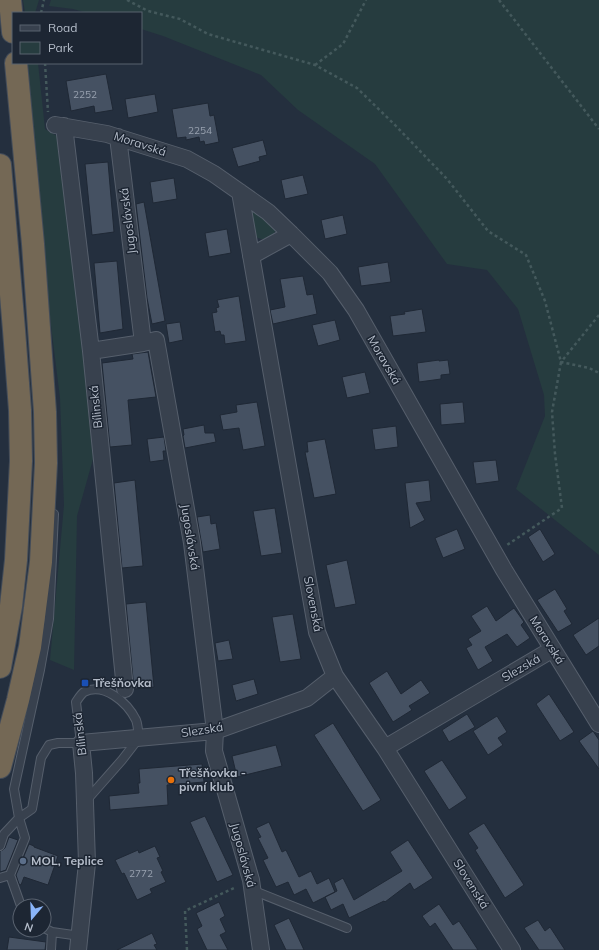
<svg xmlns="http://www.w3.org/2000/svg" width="599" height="950" font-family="Mulish,sans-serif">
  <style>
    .green { fill: #263c3f }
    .building { fill: #455162; stroke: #1f2835 }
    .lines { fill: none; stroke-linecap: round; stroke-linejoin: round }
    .lane-casing { stroke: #565f6c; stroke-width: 10 }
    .street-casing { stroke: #565f6c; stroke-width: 18 }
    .highway-casing { stroke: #434c59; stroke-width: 24 }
    .path { stroke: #44595c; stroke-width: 2.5; stroke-dasharray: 3 3; stroke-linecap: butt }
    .lane { stroke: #38414e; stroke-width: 8 }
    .street { stroke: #38414e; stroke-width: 16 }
    .highway { stroke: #746855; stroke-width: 22 }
    .transit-dot { fill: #1a4fb4; stroke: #1d2633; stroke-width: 1.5 }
    .food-dot { fill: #e8710a; stroke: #1d2633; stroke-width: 1.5 }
    .service-dot { fill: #5c6f8a; stroke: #1d2633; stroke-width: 1.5 }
    .labels { text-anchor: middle; stroke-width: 3; stroke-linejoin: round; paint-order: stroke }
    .number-label { font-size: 10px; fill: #98a1af }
    .street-label { font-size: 12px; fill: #b4bcc9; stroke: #1d2633 }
    .poi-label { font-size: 12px; font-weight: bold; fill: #b4bcc9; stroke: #1d2633; text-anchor: start }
  </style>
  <rect width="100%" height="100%" fill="#242f3e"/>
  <path class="green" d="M23 0H39L35 13H25Z
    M51 0H599V555L516 489 545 416 544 395 518 309 487 270 447 264 375 164 298 110 261 75 163 36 141 29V13H88L73 9 49 6Z
    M28 63H38L45 129 62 139 95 452 77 516 74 670 50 660 64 505 60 398 46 286 34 164Z
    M256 210 276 227 275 231 272 238C263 240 259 240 252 234L251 211Z"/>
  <path class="building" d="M106 74 113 110 95 113 94 106 71 111 66 81Z
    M155 94 158 112 128 118 125 99Z
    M208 103 210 116 214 115 219 142 205 145 204 141 200 142 199 137 186 140V137L177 138 172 109Z
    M263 140 267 155 259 157 260 161 238 167 232 148Z
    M108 162 114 232 92 235 85 164Z
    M303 175 308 194 285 199 281 180Z
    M174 178 177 199 153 203 150 182Z
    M144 202 165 321 152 324 147 298 136 204Z
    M343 215 347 234 325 239 321 220Z
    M227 229 231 253 209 257 205 233Z
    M117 261 123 329 100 333 94 263Z
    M388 262 391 282 361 286 358 267Z
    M303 276 307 295 313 294 317 314 273 324 270 310 285 307 280 279Z
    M239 296 246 341 225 344 224 335H221L220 331 215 332 212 313 217 312 216 308 219 307 217 300Z
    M422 309 426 332 393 336 390 316 405 314 404 312Z
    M335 320 340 340 318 346 312 325Z
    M180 322 183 340 169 343 166 324Z
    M148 352 156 397 128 400 132 445 110 447 102 363 133 359 132 354Z
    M439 360V361L448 360 450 374 441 375V379L419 382 417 363Z
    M365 372 370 393 347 398 342 377Z
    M257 402 265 446 243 450 239 428 223 430 220 415 237 412 236 405Z
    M463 402 465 423 441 425 440 404Z
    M204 425 205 433H214L216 442 185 448 183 436 184 435 183 429Z
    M396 426 398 447 375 450 372 429Z
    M164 437 166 451H163L164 460 150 462 147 439Z
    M325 439 336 494 314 498 305 452H308L307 442Z
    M496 460 499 481 476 484 473 462Z
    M135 480 143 566 122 568 114 483Z
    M429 480 431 501 416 503 425 520 410 528 405 483Z
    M275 508 282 553 261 556 253 511Z
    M210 515 211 524 216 523 220 549 203 552 197 517Z
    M457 529 465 549 443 558 435 538Z
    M540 529 555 554 543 562 528 537Z
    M347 560 356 604 335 608 326 565Z
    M555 589 567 609 564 611 572 624 558 632 537 600Z
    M146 602 154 687 134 689 126 604Z
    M487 606 496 621 514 608 524 622 521 625 530 638 517 647 507 634 485 647 493 661 478 670 466 648 472 645 468 639 481 631 471 616Z
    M293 614 301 659 280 662 272 617Z
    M599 618V646L586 655 573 635Z
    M229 640 233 659 218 661 215 643Z
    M387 671 401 694 421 680 430 693 409 706 412 710 393 722 369 683Z
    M254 679 258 694 236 701 232 685Z
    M549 694 574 732 560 741 536 704Z
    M467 714 475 727 449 742 442 730Z
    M497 716 507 732 498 738 503 745 488 755 473 731Z
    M333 723 381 800 363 811 314 735Z
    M593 731 599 740V769L579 741Z
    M276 745 282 766 237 777 232 756Z
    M442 760 467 798 449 810 424 771Z
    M202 764 204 782 167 785 168 805 110 810 109 796 139 793 138 783H140L139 769Z
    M205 816 233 875 217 882 190 822Z
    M269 822 282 852 286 850 299 877 311 871 317 884 329 878 335 892 313 903 306 889 294 895 288 882 276 887 263 860 268 858 258 838 261 837 256 828Z
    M484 823 524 885 505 898 475 850 478 848 468 833Z
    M9 837 18 840 6 870 0 872V851L3 850 5 848Z
    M408 840 433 878 414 890 410 883 385 902 384 901 349 918 343 904 331 910 325 897 337 891 334 883 343 878 354 900 402 871 390 852Z
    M29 844 34 846V847L58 856 48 885 24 877 21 885 19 884 16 875Z
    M155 846 160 857 157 858 163 871 161 872 166 882 150 889 152 893 137 900 124 873 122 874 115 860 138 850 139 853Z
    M219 902 225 916 220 919 226 932 220 935 228 950H207L197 929 202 926 196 913Z
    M439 904 453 925 459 921 478 950H453L435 923 430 927 422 916Z
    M289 918 298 937 304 950H286L274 925Z
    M538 920 545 931 550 927 565 950H539L524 928Z
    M152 933 157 944 154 945 157 950H117Z
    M9 937 46 942 45 950H7Z"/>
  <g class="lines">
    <g class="lane-casing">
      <path id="lane" d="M0 846 4 834 19 818 14 789 40 670 49 619 54 514
        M10 875 21 906
        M0 878 10 875 25 838 19 818 32 809 41 758 49 745 58 743H81L76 702C78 699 81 694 84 692 104 682 127 702 136 720 138 725 138 732 139 738L122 760 85 802
        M252 890 347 928
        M44 928 52 932 80 936
        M51 950 52 932"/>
    </g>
    <g class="street-casing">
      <path id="street" d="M55 125 107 134 187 159 214 174 268 212 291 234 330 273 356 310 504 570 599 724
        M64 126 91 351 125 689
        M118 137 143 343 156 340 192 543 215 731 214 751 251 880 261 950
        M240 192 317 632 335 676 385 748 512 950
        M251 256 291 234
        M91 351 143 343
        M385 748 553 649
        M78 950 87 863 84 773 81 743 215 731 307 698 335 676"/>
    </g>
    <g class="highway-casing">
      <path id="highway" d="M10 0 13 32
        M0 165 14 330 20 410 21 461 16 560 11 606 0 667
        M0 767 18 700 30 647 41 562 46 463 45 412 33 244 16 63"/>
    </g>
    <path class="path" d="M127 0 148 11 180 19 208 34 315 65 357 88 395 125 447 179 488 231 526 255 545 301 561 362 552 412 555 454 562 508 507 545
      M499 0 599 129
      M41 13 44 0
      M45 63 48 112
      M315 65 343 44 366 0
      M599 315 561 362 589 368 599 373
      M187 950 185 911 236 887"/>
    <use href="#lane" class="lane"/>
    <use href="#street" class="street"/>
    <use href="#highway" class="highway"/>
  </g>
  <rect class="transit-dot" x="81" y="679" width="8" height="8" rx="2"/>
  <circle class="food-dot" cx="171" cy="780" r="4"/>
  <circle class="service-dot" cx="23" cy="861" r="4"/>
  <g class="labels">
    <g class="number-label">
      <text x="85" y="98">2252</text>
      <text x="200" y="134">2254</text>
      <text x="141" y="877">2772</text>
    </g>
    <g class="street-label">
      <text transform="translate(140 144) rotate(18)" y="4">Moravská</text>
      <text transform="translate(128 221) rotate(-97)" y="4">Jugoslávská</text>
      <text transform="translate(384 360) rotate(60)" y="4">Moravská</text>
      <text transform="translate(96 407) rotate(-96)" y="4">Bílinská</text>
      <text transform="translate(190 537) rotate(81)" y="4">Jugoslávská</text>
      <text transform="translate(313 604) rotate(79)" y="4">Slovenská</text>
      <text transform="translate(547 640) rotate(58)" y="4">Moravská</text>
      <text transform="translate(521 668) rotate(-30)" y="4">Slezská</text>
      <text transform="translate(202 730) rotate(-9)" y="4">Slezská</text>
      <text transform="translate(80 734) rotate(-97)" y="4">Bílinská</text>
      <text transform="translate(243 855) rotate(75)" y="4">Jugoslávská</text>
      <text transform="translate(471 884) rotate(58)" y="4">Slovenská</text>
    </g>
    <g class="poi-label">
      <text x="93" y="687">Třešňovka</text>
      <text x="179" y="777">Třešňovka -<tspan x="179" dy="14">pivní klub</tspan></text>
      <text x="31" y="865">MOL, Teplice</text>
    </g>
  </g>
  <rect x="12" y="12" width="130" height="52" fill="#1d2633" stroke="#59626f"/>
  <rect x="20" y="25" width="20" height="6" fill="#38414e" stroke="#59626f"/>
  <text x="48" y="32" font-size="12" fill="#b4bcc9">Road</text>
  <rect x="20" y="42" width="20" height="12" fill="#263c3f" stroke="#59626f"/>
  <text x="48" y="52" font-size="12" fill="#b4bcc9">Park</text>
  <g transform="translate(32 918) rotate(199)"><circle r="19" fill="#1d2633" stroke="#59626f"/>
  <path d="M0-3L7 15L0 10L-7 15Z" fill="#8ab4f8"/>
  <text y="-6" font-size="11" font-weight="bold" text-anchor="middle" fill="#b4bcc9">N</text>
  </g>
</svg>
